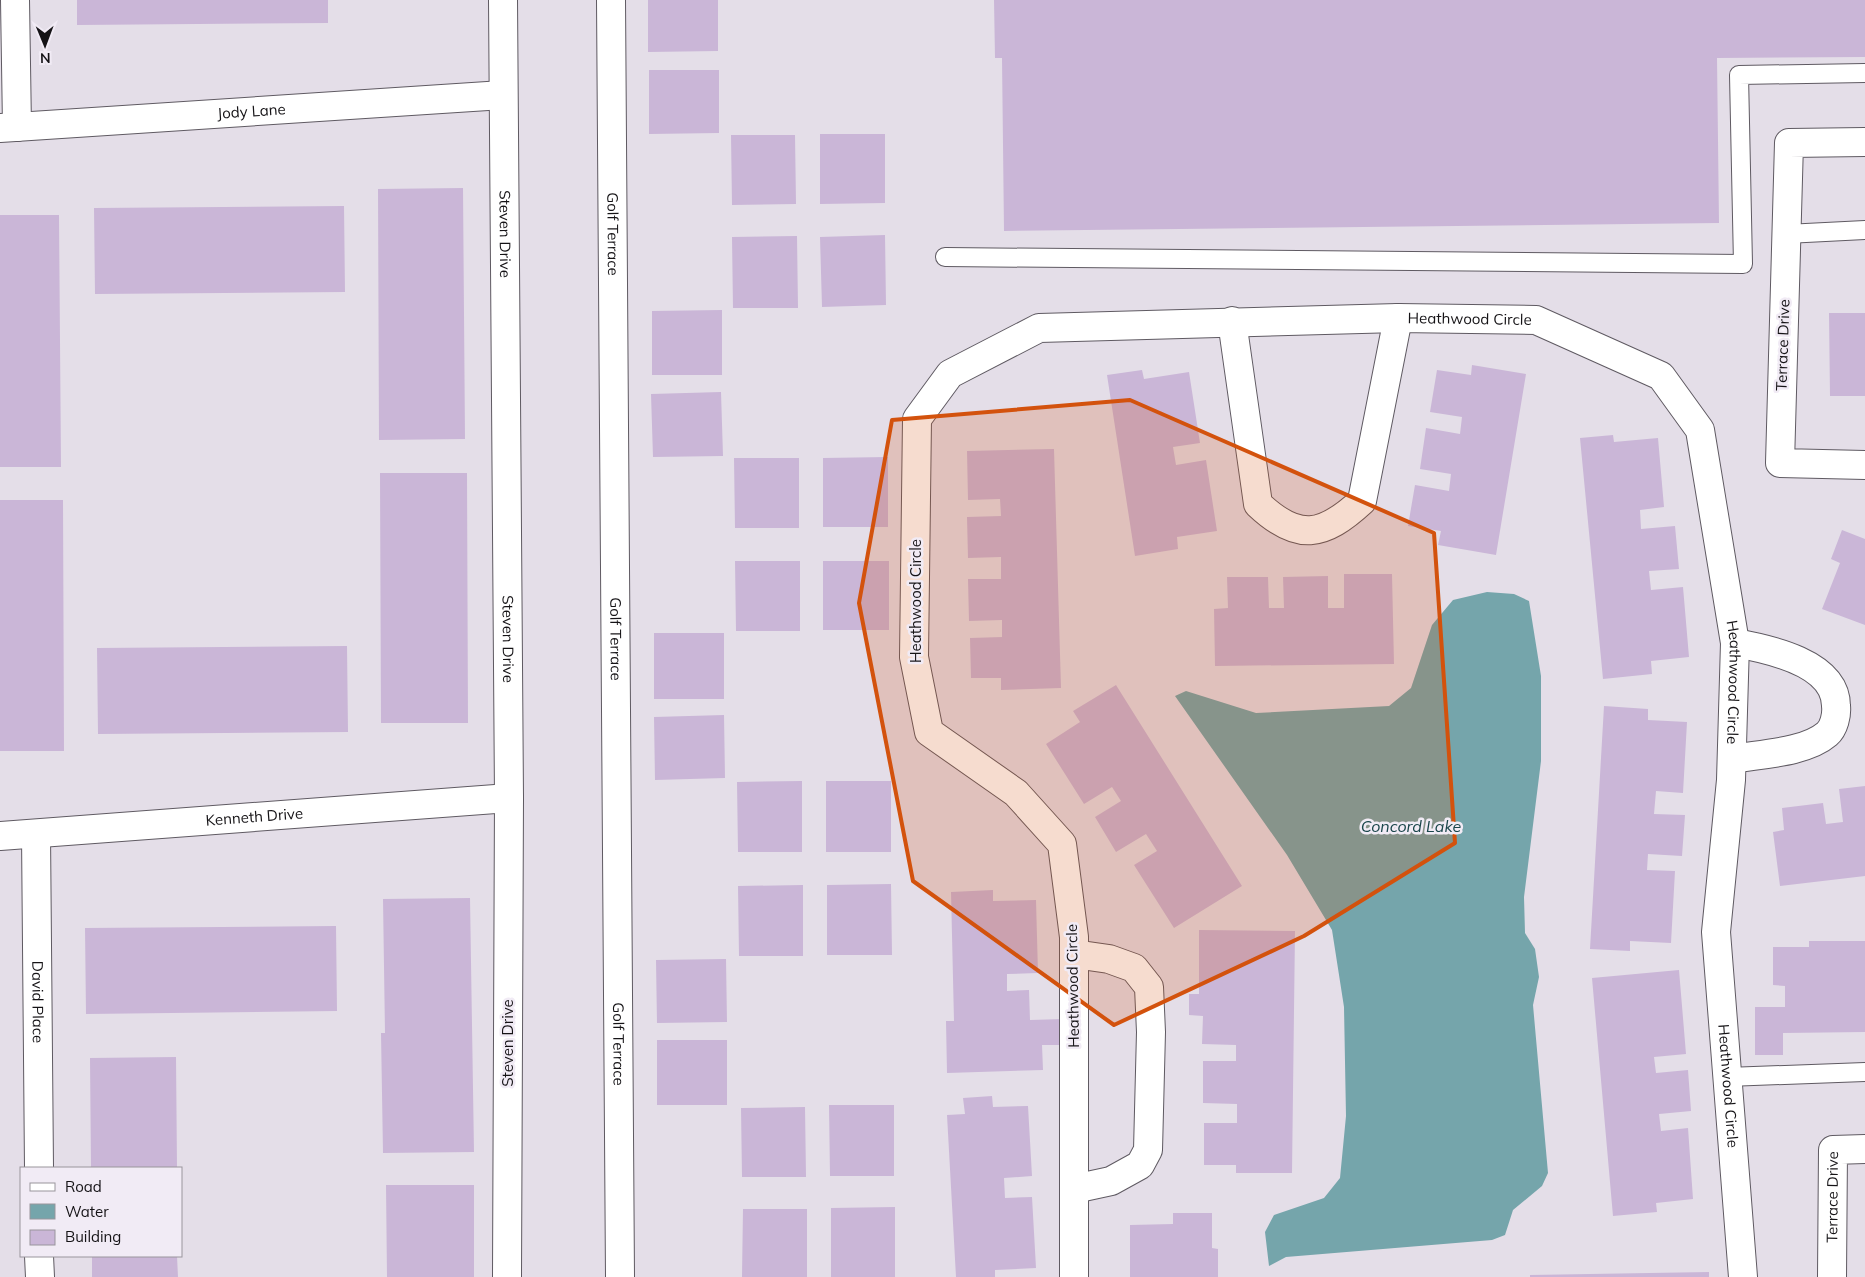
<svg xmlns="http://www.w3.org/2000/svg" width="1865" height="1277" font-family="Mulish,sans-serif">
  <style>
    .water { fill: #75a5ab }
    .building { fill: #cab6d7 }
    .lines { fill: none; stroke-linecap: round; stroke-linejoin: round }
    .lane-casing { stroke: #5f5a62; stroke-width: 20 }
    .street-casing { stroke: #5f5a62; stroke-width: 30 }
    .lane { stroke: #fff; stroke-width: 18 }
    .street { stroke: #fff; stroke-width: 28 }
    .marked { fill: #d3520d; fill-opacity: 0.2; stroke: #d3520d; stroke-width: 4; stroke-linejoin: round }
    .labels { text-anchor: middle; stroke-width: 5; stroke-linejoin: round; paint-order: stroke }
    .street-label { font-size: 15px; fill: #151316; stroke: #f1ebf5 }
    .water-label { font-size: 16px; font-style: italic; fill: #19454a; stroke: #f1ebf5 }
  </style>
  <rect width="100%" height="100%" fill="#e4dee8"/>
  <path class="water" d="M1487 592 1514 594 1529 601 1541 676V761L1524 897 1525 933 1535 949 1539 977 1533 1005 1548 1173 1542 1186 1513 1210 1505 1235 1492 1240 1286 1257 1269 1266 1265 1232 1274 1215 1324 1198 1340 1178 1346 1116 1344 1007 1332 930 1287 855 1175 696 1186 691 1256 713 1389 706 1411 688 1432 625 1453 600Z"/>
  <path class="building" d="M77 0H328V23L77 25Z
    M648 0H718V51L648 52Z
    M994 0H1865V57L1717 58 1719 223 1004 231 1002 58H995Z
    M649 70H719V133L649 134Z
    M820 134H885V203L820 204Z
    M731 135H795L796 204 732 205Z
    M463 188 465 439 379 440 378 189Z
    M344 206 345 292 95 294 94 208Z
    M0 215H59L61 467H0Z
    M885 235 886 305 822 307 820 237Z
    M797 236 798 308H733L732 237Z
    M722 310V375H652V311Z
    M1829 313H1865V396H1830Z
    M1472 365 1526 374 1496 555 1438 545 1441 531 1408 526 1415 485 1449 491 1451 474 1420 469 1426 428 1460 434 1462 417 1430 412 1437 370 1471 375Z
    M1142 370 1144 379 1189 372 1200 443 1173 447 1176 465 1206 460 1217 531 1177 537 1178 549 1135 556 1107 375Z
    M721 392 723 456 653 457 651 394Z
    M1613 435 1614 442 1658 438 1664 507 1640 510 1641 529 1675 526 1679 569 1649 571 1651 590 1683 587 1689 657 1651 661 1652 674 1603 679 1580 438Z
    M1054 449 1061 688 1001 690V678H971L970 638 1002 637V620L969 621 968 579H1001V557L968 558 967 517 1001 516 1000 499 968 500 967 451Z
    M888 457V527H823V458Z
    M734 458H799V528H735Z
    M380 473H467L468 723H381Z
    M0 500H63L64 751H0Z
    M1842 530 1865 539V625L1822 609 1840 563 1831 559Z
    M735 561H800V631H736Z
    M823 561H889V630H823Z
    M1344 574H1392L1394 664 1215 666 1214 609 1228 608 1227 577H1268L1269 608H1284L1283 577 1328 576V608H1344Z
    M654 633H724V699H654Z
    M347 646 348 732 98 734 97 648Z
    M1116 685 1242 886 1174 928 1134 865 1157 851 1146 834 1116 852 1095 817 1121 801 1112 787 1084 804 1046 744 1080 722 1073 711Z
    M1604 706 1648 709V720L1687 722 1683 793 1656 791 1654 814 1685 815 1682 856 1648 854 1647 870 1675 871 1671 943 1630 941V951L1590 949Z
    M724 715 725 778 655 780 654 717Z
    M802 781V852H738L737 782Z
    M826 781H891V852H826Z
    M1865 786V876L1780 886 1773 832 1784 830 1782 808 1823 803 1826 824 1843 822 1839 789Z
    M891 884 892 955H827V885Z
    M803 885V956H739L738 886Z
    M993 890V901L1036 900 1038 973 1007 974V991L1029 990 1030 1020 1064 1019 1065 1045H1042L1043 1070 947 1073 946 1021H954L951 892Z
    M470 898 474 1152 383 1153 381 1033H385L383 899Z
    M336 926 337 1011 86 1014 85 928Z
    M1199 930 1295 931 1292 1173H1236V1165H1204V1123H1237V1104L1203 1103V1061H1236V1045L1202 1044 1203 1016 1189 1015V994H1199Z
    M1809 941H1865V1032L1783 1033V1055H1755V1007H1785V986L1773 985V947H1809Z
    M726 959 727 1022 657 1023 656 960Z
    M1679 970 1686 1054 1654 1057 1656 1073 1688 1070 1691 1111 1659 1114 1661 1131 1688 1128 1693 1199 1656 1203 1657 1212 1613 1216 1592 978Z
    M657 1040H727V1105H657Z
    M176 1057 177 1168H91L90 1058Z
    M992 1096 993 1107 1028 1106 1032 1176 1004 1178 1005 1198 1032 1197 1036 1268 995 1270V1277H956L947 1115 965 1114 963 1098Z
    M829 1105H894V1176H830Z
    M805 1107 806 1177H742L741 1108Z
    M386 1185H474V1277H387Z
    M895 1207V1277H831V1208Z
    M743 1209H807V1277H742Z
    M1173 1213H1212V1248L1218 1249V1277H1130V1225L1173 1224Z
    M92 1256H177L178 1277H92Z
    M1709 1272V1277H1530V1275Z"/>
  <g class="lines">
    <g class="lane-casing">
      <path id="lane" d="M1786 234 1865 230
        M945 257 1743 264 1739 75 1865 73
        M1727 1077 1865 1072"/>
    </g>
    <g class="street-casing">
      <g id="street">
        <path d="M15 0 17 127"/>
        <path id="s1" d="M503 0 509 798 507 1277"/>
        <path id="s2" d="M611 0 620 1277"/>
        <path id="s3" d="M0 128 503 95"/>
        <path d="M1865 142 1789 143 1780 463 1865 465"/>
        <path d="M1232 321 1258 504C1298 542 1323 537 1362 501L1398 318"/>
        <path d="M1732 759C1759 754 1805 753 1827 734 1834 728 1837 715 1836 706 1836 663 1769 649 1735 643"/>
        <path id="s4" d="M36 834 39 1168"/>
        <path id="s5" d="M0 836 509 798"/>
        <path d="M1074 954 1109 959 1134 968 1149 987 1151 1032 1148 1150 1140 1165 1111 1181 1074 1189"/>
        <path d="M39 1256 40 1277"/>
        <path id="s6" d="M1074 1277V937L1062 844 1016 793 929 732 914 657 917 419 950 374 1039 328 1398 318 1536 320 1661 376 1700 430 1735 643 1731 780 1716 932 1743 1277"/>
        <path id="s7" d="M1832 1277 1833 1150 1865 1149"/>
      </g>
    </g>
    <use href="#lane" class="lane"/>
    <use href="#street" class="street"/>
  </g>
  <path class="marked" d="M1130 400 1434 533 1455 843 1304 936 1114 1025 913 881 859 603 892 420Z"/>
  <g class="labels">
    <g class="street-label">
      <text dy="5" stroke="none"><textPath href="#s3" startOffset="252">Jody Lane</textPath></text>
      <text dy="5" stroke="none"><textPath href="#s1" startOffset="234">Steven Drive</textPath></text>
      <text dy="5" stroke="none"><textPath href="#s2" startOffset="234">Golf Terrace</textPath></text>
      <text dy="5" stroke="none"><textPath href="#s6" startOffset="1510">Heathwood Circle</textPath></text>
      <text transform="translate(1783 345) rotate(-88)" y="5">Terrace Drive</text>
      <text transform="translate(916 601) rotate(-90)" y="5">Heathwood Circle</text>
      <text dy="5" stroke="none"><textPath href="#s1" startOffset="639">Steven Drive</textPath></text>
      <text dy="5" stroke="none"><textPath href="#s2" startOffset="639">Golf Terrace</textPath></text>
      <text dy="5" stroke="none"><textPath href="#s6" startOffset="2035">Heathwood Circle</textPath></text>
      <text dy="5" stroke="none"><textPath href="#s5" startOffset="255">Kenneth Drive</textPath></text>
      <text transform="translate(1073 986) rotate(-91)" y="5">Heathwood Circle</text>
      <text dy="5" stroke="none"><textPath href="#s4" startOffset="168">David Place</textPath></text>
      <text transform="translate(508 1043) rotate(-90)" y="5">Steven Drive</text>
      <text dy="5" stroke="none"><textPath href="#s2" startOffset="1044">Golf Terrace</textPath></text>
      <text dy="5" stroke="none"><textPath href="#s6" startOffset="2440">Heathwood Circle</textPath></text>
      <text dy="5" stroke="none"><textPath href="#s7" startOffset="80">Terrace Drive</textPath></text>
    </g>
    <g class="water-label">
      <text x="1411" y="832">Concord Lake</text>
    </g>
  </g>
  <rect x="20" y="1167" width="162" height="90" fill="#f1ebf5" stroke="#99959c"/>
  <rect x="30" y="1183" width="25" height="8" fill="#ffffff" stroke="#99959c"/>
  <text x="65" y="1192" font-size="15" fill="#151316">Road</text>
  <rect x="30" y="1204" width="25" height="15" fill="#75a5ab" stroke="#99959c"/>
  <text x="65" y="1217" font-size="15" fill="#151316">Water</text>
  <rect x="30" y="1230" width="25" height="15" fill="#cab6d7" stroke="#99959c"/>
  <text x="65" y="1242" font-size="15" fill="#151316">Building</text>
  <g transform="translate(45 45) rotate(179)" stroke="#f1ebf5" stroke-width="4" paint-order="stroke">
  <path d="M0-4L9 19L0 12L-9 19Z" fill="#151316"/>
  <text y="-8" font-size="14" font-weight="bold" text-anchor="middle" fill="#151316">N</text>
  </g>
</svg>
